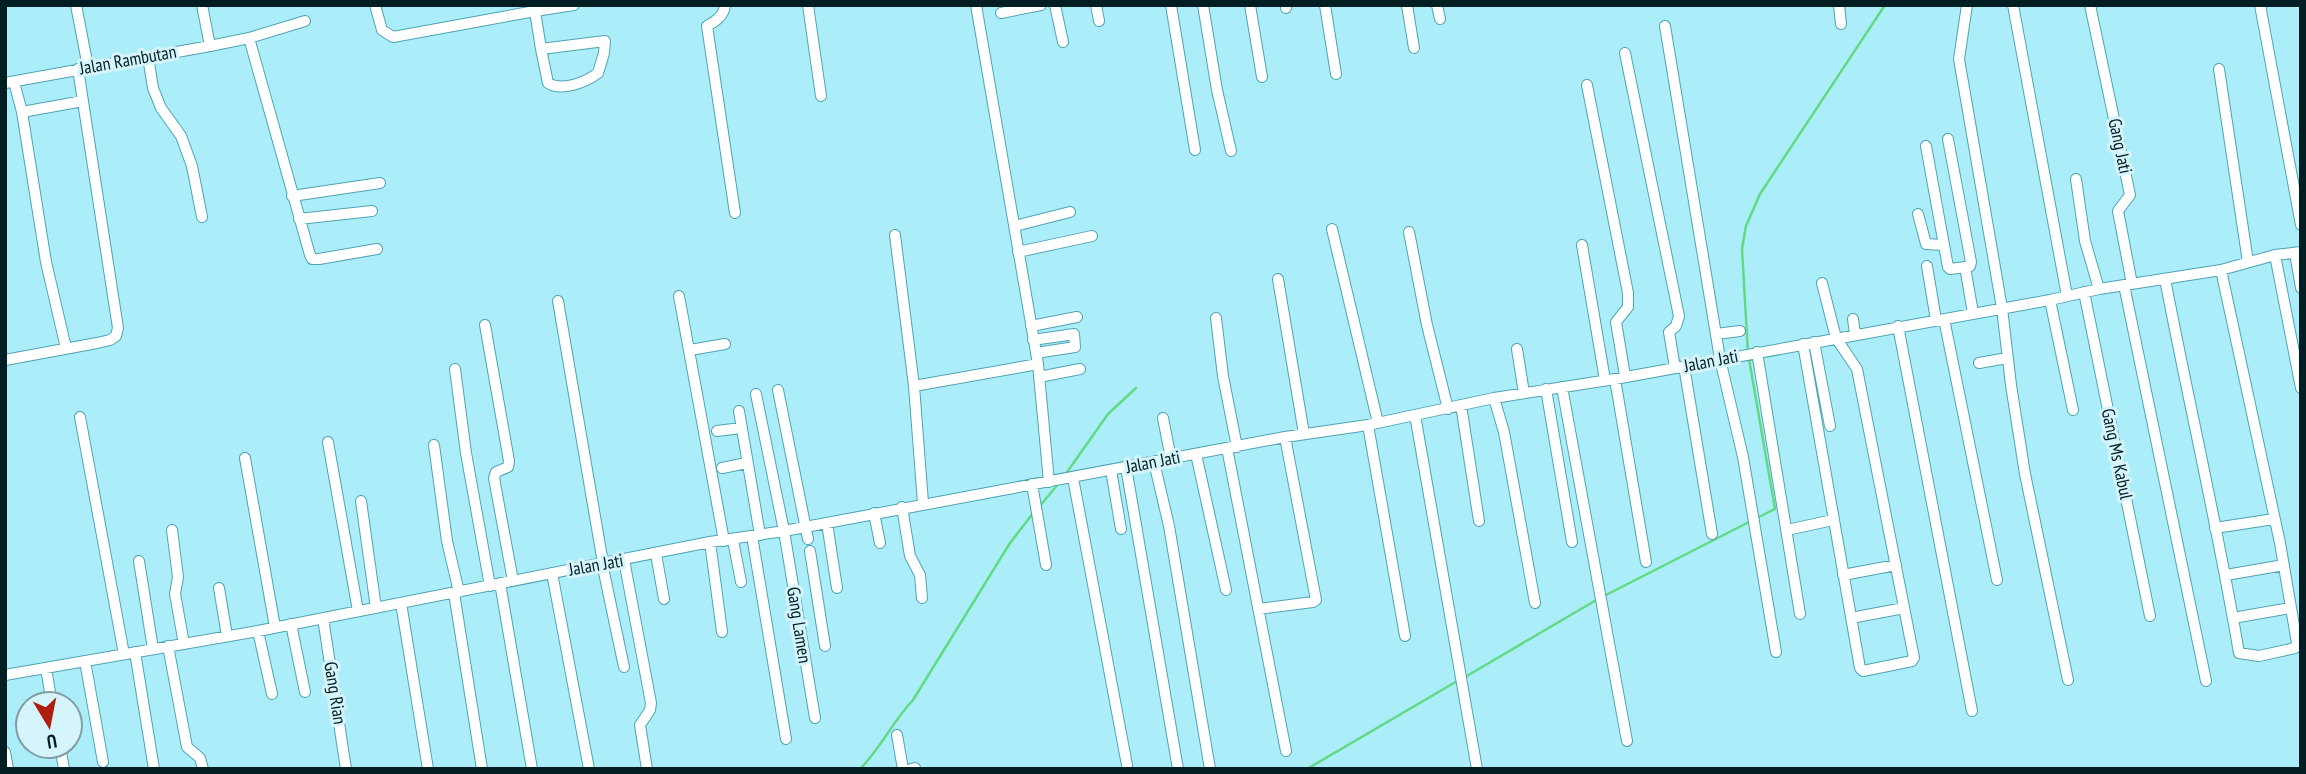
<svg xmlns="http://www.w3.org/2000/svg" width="2306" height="774" font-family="'PT Sans Narrow',sans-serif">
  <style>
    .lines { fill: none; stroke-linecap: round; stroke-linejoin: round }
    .stream { stroke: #61da84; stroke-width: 2.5 }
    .minor-casing { stroke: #4ea4b3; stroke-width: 12 }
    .minor { stroke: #fff; stroke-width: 10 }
    .labels { text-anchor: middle; stroke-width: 6; stroke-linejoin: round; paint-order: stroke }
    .street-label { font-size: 18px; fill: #031e22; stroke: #d5f4fb }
  </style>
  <rect width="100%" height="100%" fill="#acedfa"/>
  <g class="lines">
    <path class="stream" d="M1748 353 1742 249 1746 226 1760 194 1885 5
      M1749 359 1775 509 1757 518
      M1065 475 1108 414 1136 388
      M1039 507 1059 483
      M1604 596 1751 521
      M1465 677 1598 599
      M860 769C881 748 893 721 913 700L1010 543 1034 512
      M1307 769 1459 680"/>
    <g class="minor-casing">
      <path id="minor" d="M76 5 88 67
        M375 5 382 30 393 37 535 11 541 49 605 41 604 53 598 73C586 82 562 92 548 83L541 49
        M725 5C724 16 716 21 707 26L735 213
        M808 5 821 96
        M976 5 1038 364 1049 482
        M1055 5 1063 42
        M1096 5 1099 21
        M1171 5 1195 150
        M1203 5 1217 90 1231 151
        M1250 5 1262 77
        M1286 5V8
        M1325 5 1336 74
        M1407 5 1414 48
        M1437 5 1440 19
        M1839 5 1841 24
        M1967 5 1959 59 2002 308 2011 385 2025 474 2068 680
        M2013 5 2067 296
        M2090 5 2130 195 2118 211 2132 284
        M2260 5 2301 225
        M534 6 535 11 574 5
        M1001 13 1041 5
        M1665 26 1720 359 1743 457 1776 652
        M249 38 310 255 312 259H319L377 249
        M210 46 249 38 305 21
        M1625 53 1679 316 1676 326 1669 332 1675 368
        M148 57 153 88 161 108 181 136 192 166 202 217
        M2219 69 2248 262
        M14 82 22 112 46 262 66 348
        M5 83 210 46 202 5
        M1587 85 1628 293V307L1616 322 1625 376
        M22 112 83 101
        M1948 139 1971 262 1970 266 1965 267
        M1926 146 1948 267 1950 269 1965 267 1973 313
        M2076 179 2085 241 2099 289
        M292 196 380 183
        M1918 214 1926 244 1943 245
        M299 219 372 211
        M1015 226 1070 212
        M1332 229 1378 423
        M1409 232 1427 325 1448 409
        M895 235 914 386 923 503
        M1582 245 1605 380
        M1018 252 1092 236
        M2295 253 2301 288
        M2275 255 2301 388
        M1927 266 1936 320
        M1278 279 1304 434
        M2165 279C2189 404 2218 528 2239 653L2259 656 2295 648 2297 643 2280 543 2221 270
        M2124 285 2206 681
        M2084 292 2150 616
        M679 296 724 541
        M2050 300 2073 410
        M558 301 603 563
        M1216 318 1223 376 1237 447
        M1853 319 1855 334
        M1944 319 1997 580
        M485 325 509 461 508 467 496 472 494 478 513 581
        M1031 326 1077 317
        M1898 326 1972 711
        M1716 334 1740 331
        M1033 340 1074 334 1075 347 1036 353
        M1814 342 1830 426
        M1803 344 1860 668 1863 671 1912 661 1914 658 1857 369 1836 338 1822 283
        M1517 349 1524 393
        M690 350 725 344
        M1757 352 1800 614
        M5 360 97 343 110 340 116 336 118 328 78 69
        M1979 363 2007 358
        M1684 366 1712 534
        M455 369 466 453 490 586
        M1039 377 1080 369
        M1615 379 1646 562
        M914 386 1038 364
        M1562 387 1627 741
        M1546 389 1572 542
        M778 390 808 539
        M756 394 784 531 815 718
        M1494 398 1504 432 1535 603
        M1461 405 1479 521
        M739 411 760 535
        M1415 415 1477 769
        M80 417 124 654
        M1163 418 1171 459
        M1368 425 1405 636
        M717 431 741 428
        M328 442 358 611
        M434 445 447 541 459 592
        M1227 448 1286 751
        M1196 454 1226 590
        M245 458 275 627
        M1154 462 1169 526 1210 769
        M1126 467 1178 769
        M722 468 747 463
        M1111 470 1121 529
        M1073 478 1127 765
        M1032 484 1046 565
        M361 501 376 608
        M902 507 910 556 920 575 922 598
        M874 513 880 543
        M827 523 837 588
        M2215 528 2274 519
        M172 530 178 577 175 594 184 644
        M1787 530 1833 520
        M752 536 786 739
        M733 540 741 582
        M710 542 722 632
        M810 551 825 646
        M656 554 664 599
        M624 560 651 703 650 710 640 725 647 769
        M139 561 153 649
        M602 563 624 667
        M552 573 589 769
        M1843 575 1896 565
        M2226 575 2284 565
        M500 583 532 769
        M219 588 227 636
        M454 593 482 769
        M401 603 428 769
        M1258 609 1313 602 1316 600 1285 437
        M323 618 346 769
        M1851 618 1904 608
        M2233 618 2290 608
        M291 624 305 692
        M258 631 272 694
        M168 646 187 747 200 758 203 769
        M135 652 154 769
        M85 661 103 762
        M46 668 52 704
        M5 675 258 631 710 542 784 531 1285 437 1368 425 1494 398 1615 379 2050 300 2099 289 2221 270 2275 255 2301 252
        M897 735 903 769
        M60 746 64 769
        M5 752 8 769
        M911 769 915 768"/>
    </g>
    <use href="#minor" class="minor"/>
  </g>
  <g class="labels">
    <g class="street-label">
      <text transform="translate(128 60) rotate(-10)" y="6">Jalan Rambutan</text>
      <text transform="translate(2120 146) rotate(78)" y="6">Gang Jati</text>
      <text transform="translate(1711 361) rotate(-11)" y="6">Jalan Jati</text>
      <text transform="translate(2117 454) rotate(78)" y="6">Gang Ms Kabul</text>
      <text transform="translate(1153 462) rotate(-11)" y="6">Jalan Jati</text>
      <text transform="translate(596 565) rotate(-10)" y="6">Jalan Jati</text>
      <text transform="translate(799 625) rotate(81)" y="6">Gang Lamen</text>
      <text transform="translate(335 693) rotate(81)" y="6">Gang Rian</text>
    </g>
  </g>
  <rect width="2306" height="774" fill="none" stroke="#031e22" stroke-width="14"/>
  <g transform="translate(49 725) rotate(170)"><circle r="33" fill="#d5f4fb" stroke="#819ea4" stroke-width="2"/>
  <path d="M0-5L12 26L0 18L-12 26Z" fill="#ad1e0e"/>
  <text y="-10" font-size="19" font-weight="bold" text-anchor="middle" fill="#031e22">U</text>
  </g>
</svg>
